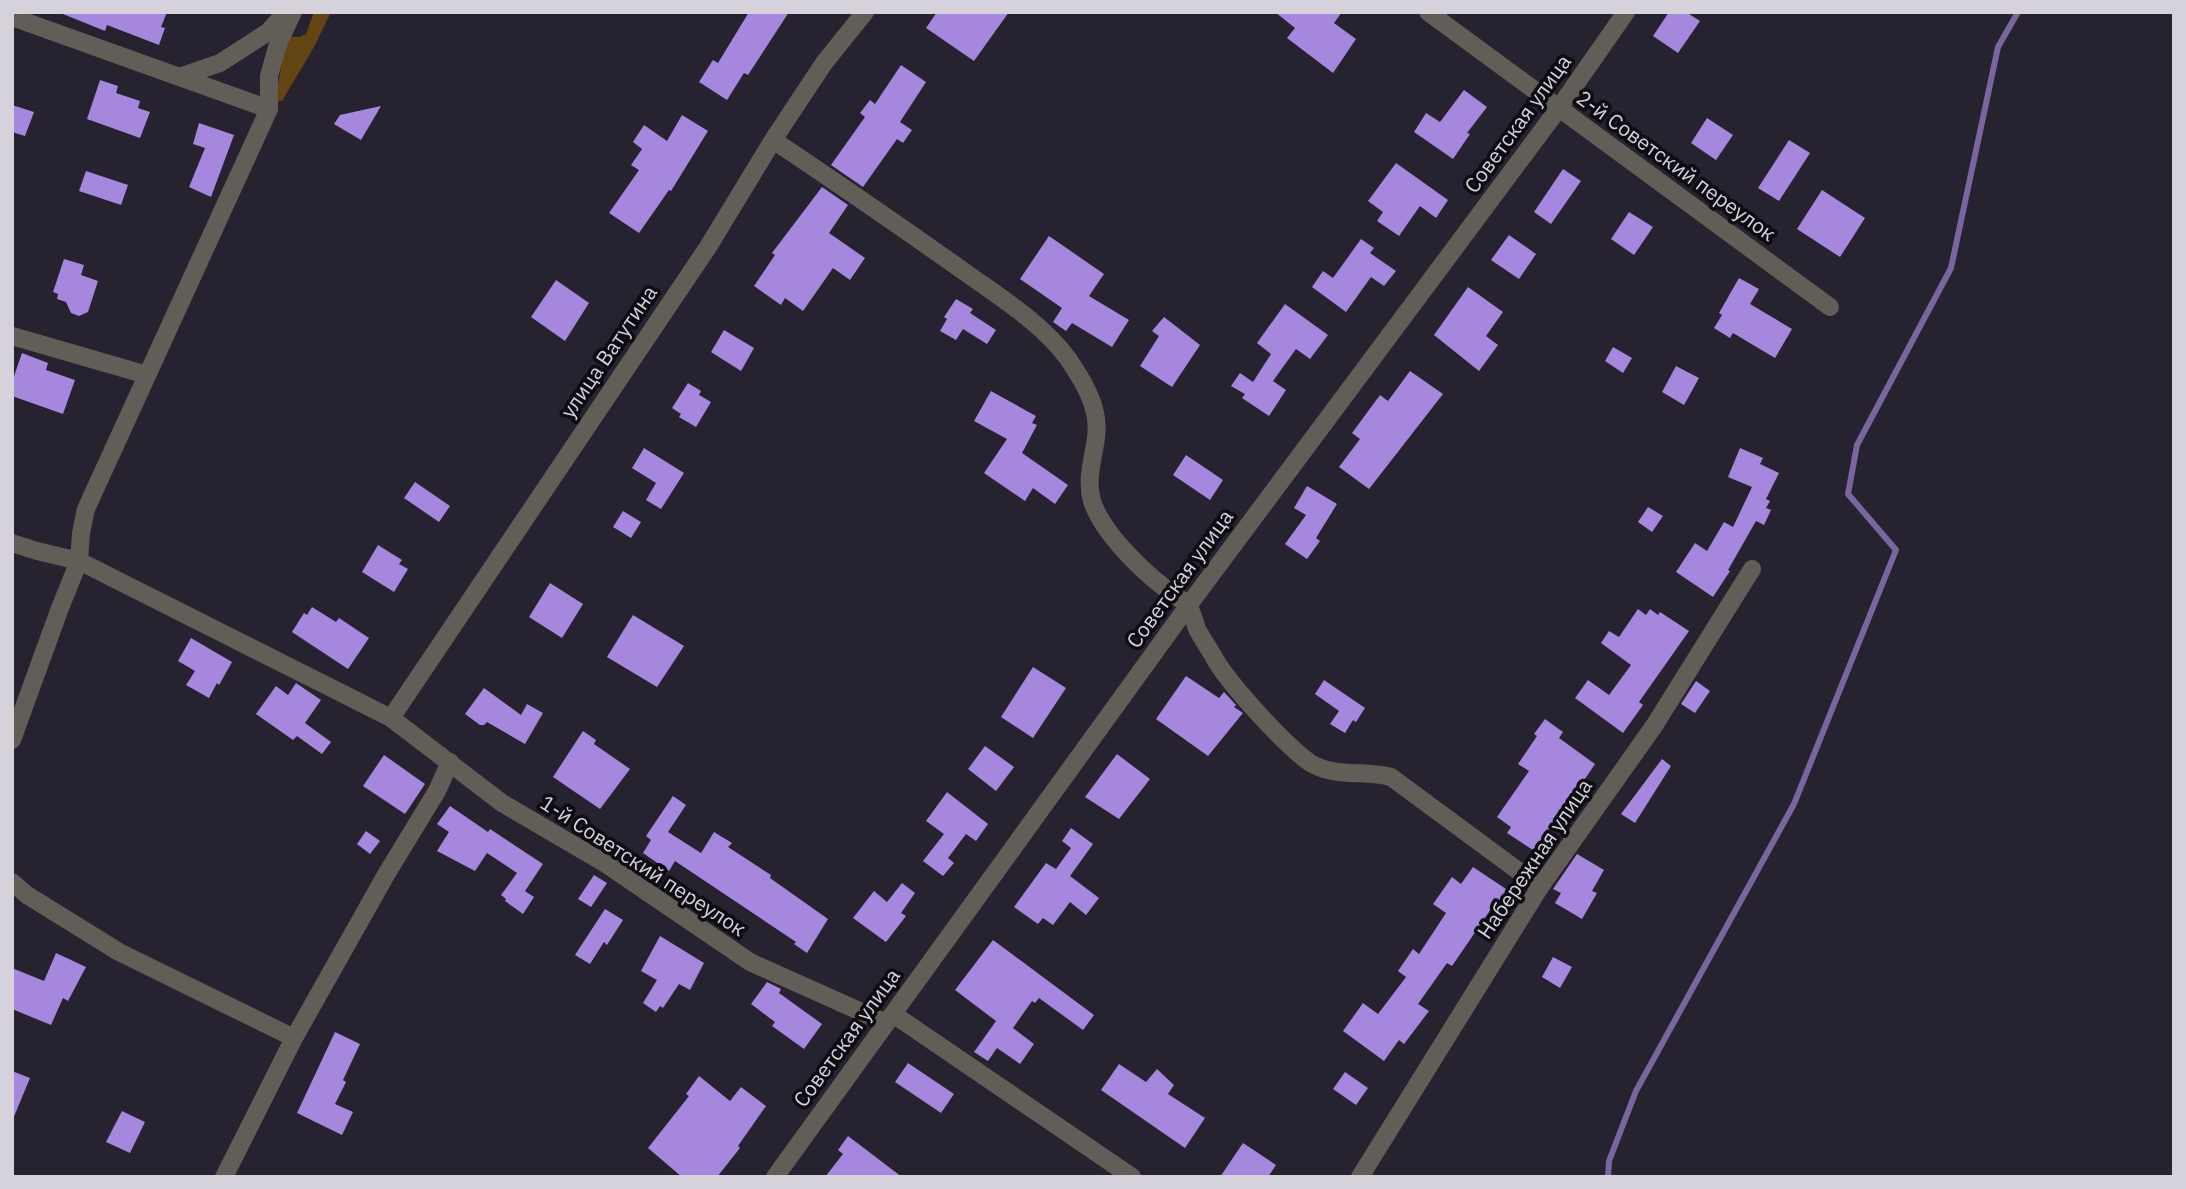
<svg xmlns="http://www.w3.org/2000/svg" width="2186" height="1189" font-family="'IBM Plex Sans',sans-serif">
  <style>
    .forest { fill: #634413 }
    .lines { fill: none; stroke-linecap: round; stroke-linejoin: round }
    .stream { stroke: #7b659e; stroke-width: 6 }
    .building { fill: #a687de }
    .minor { stroke: #625d56; stroke-width: 18 }
    .labels { text-anchor: middle; stroke-width: 7; stroke-linejoin: round; paint-order: stroke }
    .street-label { font-size: 21px; fill: #d5d2dc; stroke: #0e0c13 }
  </style>
  <rect width="100%" height="100%" fill="#262230"/>
  <path class="forest" d="M314 12H331L314 47 282 101H275L285 45 290 37H299L306 34Z"/>
  <g class="lines">
    <path class="stream" d="M1608 1177 1609 1161 1636 1091 1794 804 1896 550 1848 494 1857 445 1951 268 1998 47 2018 12"/>
  </g>
  <path class="building" d="M58 12H167L161 27 165 28 159 45 107 25 105 31Z
    M749 12H789L748 75 744 73 727 100 699 82 713 60 718 63Z
    M937 12H1009L974 61 926 28Z
    M1275 12H1342L1334 23 1356 39 1333 73 1287 38 1295 28Z
    M1669 12H1686L1700 21 1678 53 1653 36Z
    M901 65 926 82 900 122 912 130 903 143 897 139 863 187 831 165 865 117 860 113 870 100 875 104Z
    M100 80 118 86 116 93 140 101 138 108 150 112 140 138 87 119Z
    M1464 90 1487 107 1467 133 1470 134 1453 159 1414 132 1426 113 1440 122Z
    M12 105 34 112 25 136 12 132Z
    M381 106 361 140 334 124 340 115Z
    M682 115 708 131 671 191 669 190 639 233 609 213 639 170 631 165 642 149 633 142 644 125 667 141Z
    M1707 118 1733 135 1716 160 1691 143Z
    M199 123 234 135 211 197 189 187 205 148 193 144Z
    M1789 140 1810 153 1779 201 1758 188Z
    M1396 163 1448 200 1436 218 1420 206 1399 236 1377 221 1383 212 1368 201Z
    M1563 169 1581 181 1551 224 1534 212Z
    M86 171 128 185 121 205 79 191Z
    M822 187 848 205 829 233 865 258 850 280 833 268 803 311 785 298 781 305 754 286 775 255 772 253Z
    M1822 190 1865 218 1840 257 1797 229Z
    M1629 212 1653 227 1634 255 1611 239Z
    M1509 235 1536 254 1519 279 1491 260Z
    M1049 236 1104 274 1089 296 1129 320 1112 347 1072 323 1066 331 1053 322 1062 308 1020 279Z
    M1361 239 1374 248 1370 253 1396 271 1384 286 1371 277 1346 312 1312 287 1323 271 1333 278Z
    M64 259 84 265 81 275 98 281 88 312 79 316 71 313 66 302 57 299 58 294 53 292Z
    M1739 278 1759 289 1750 304 1792 329 1775 358 1733 333 1730 338 1714 328 1722 315 1719 313Z
    M556 280 589 303 565 341 531 317Z
    M1468 287 1503 312 1486 336 1498 345 1479 371 1434 335Z
    M956 299 973 309 970 313 996 330 987 344 963 329 956 340 940 331 947 319 944 317Z
    M1285 304 1328 335 1310 359 1296 349 1273 381 1286 390 1269 416 1242 398 1245 394 1231 386 1240 373 1253 382 1271 354 1257 343Z
    M1164 317 1200 345 1172 387 1140 366 1159 336 1152 331Z
    M724 330 754 348 741 371 711 352Z
    M1613 347 1632 358 1623 373 1605 361Z
    M22 353 48 363 46 370 75 380 63 414 12 396V382Z
    M1676 366 1699 378 1684 405 1662 392Z
    M1410 371 1443 394 1369 489 1339 467 1360 439 1352 433 1380 395 1388 401Z
    M688 383 701 391 699 395 711 402 696 427 679 417 681 414 672 408Z
    M991 391 1036 416 1032 423 1037 425 1022 453 1068 485 1055 504 1033 488 1025 501 984 473 1007 439 974 421Z
    M644 448 684 473 661 509 646 500 656 483 632 468Z
    M1740 448 1763 458 1760 464 1779 473 1766 499 1770 501 1766 508 1771 510 1764 525 1756 521 1728 570 1730 571 1713 597 1676 572 1695 543 1707 551 1724 522 1733 527 1752 487 1728 477Z
    M1186 455 1223 480 1210 500 1173 475Z
    M415 482 450 506 439 522 404 498Z
    M1307 486 1337 504 1316 538 1320 541 1307 559 1285 544 1306 515 1294 508Z
    M1648 507 1663 516 1652 532 1638 522Z
    M623 511 641 522 631 538 613 527Z
    M378 545 402 560 399 564 408 569 394 592 362 572Z
    M550 583 583 604 562 638 529 617Z
    M312 607 336 622 339 618 369 638 348 669 292 632 304 613 307 615Z
    M1638 609 1646 615 1650 609 1658 615 1660 612 1689 631 1639 702 1643 705 1623 733 1575 698 1588 680 1609 695 1631 665 1601 643 1609 631 1619 637Z
    M633 615 684 646 657 687 607 657Z
    M191 638 232 662 219 685 217 683 209 698 186 685 195 671 178 661Z
    M1033 667 1066 688 1033 738 1001 717Z
    M1186 676 1219 698 1224 692 1236 705 1234 707 1243 713 1208 756 1156 719Z
    M1324 680 1365 708 1356 722 1353 720 1345 733 1330 724 1339 711 1315 694Z
    M1696 681 1710 691 1695 713 1681 704Z
    M296 683 321 700 305 723 331 742 322 754 297 736 293 740 256 714 276 686 288 695Z
    M484 688 521 715 527 704 543 713 525 744 487 722 484 725H480L465 714Z
    M1545 719 1563 732 1559 738 1595 764 1536 852 1507 833 1511 827 1497 817 1529 771 1518 764 1537 736 1534 734Z
    M583 731 596 740 594 744 630 769 600 809 553 777Z
    M985 746 1014 767 996 791 968 769Z
    M1117 754 1150 779 1119 819 1085 797Z
    M384 755 425 784 405 814 363 786Z
    M1662 759 1671 766 1635 823 1621 814Z
    M947 792 988 824 976 841 966 834 948 858 954 863 943 876 923 861 944 834 926 821Z
    M673 796 686 805 668 832 701 853 714 832 732 843 728 847 771 875 770 878 828 919 807 953 794 944 796 942 675 861 669 871 643 853 651 840 646 836Z
    M450 806 488 832 490 829 543 864 525 891 534 897 523 914 505 901 506 899 501 895 517 873 487 853 475 871 437 851 449 832 437 824Z
    M1071 828 1093 844 1070 876 1099 898 1086 915 1070 902 1053 925 1043 918 1038 924 1014 907 1046 863 1056 869 1071 848 1062 841Z
    M366 831 380 841 370 854 357 844Z
    M1577 854 1604 870 1592 891 1597 893 1582 919 1555 903 1561 893 1553 889Z
    M1473 867 1509 891 1494 912 1491 909 1452 966 1447 963 1418 1004 1429 1011 1404 1044 1399 1040 1384 1061 1343 1031 1363 1003 1378 1014 1406 977 1398 971 1413 949 1419 954 1446 913 1433 904 1452 877 1461 884Z
    M594 875 607 883 591 907 578 899Z
    M902 883 915 893 901 913 906 916 886 942 853 918 874 891 887 902Z
    M605 909 623 920 607 945 604 942 590 964 575 955Z
    M660 936 704 963 690 990 679 984 663 1008 660 1006 656 1012 643 1003 657 980 641 971Z
    M993 940 1094 1015 1083 1030 1039 998 1035 1003 1032 1001 1013 1028 1034 1044 1020 1064 997 1048 988 1061 974 1052 996 1021 955 990Z
    M56 953 86 967 68 1001 63 998 51 1025 12 1009V968L44 981Z
    M1553 957 1572 967 1560 988 1542 977Z
    M767 982 781 989 779 993 822 1024 804 1049 772 1026 775 1022 751 1004Z
    M335 1032 360 1044 343 1080 346 1082 335 1104 353 1112 342 1135 297 1113Z
    M908 1063 954 1094 941 1113 895 1082Z
    M1119 1064 1146 1082 1157 1069 1174 1085 1168 1094 1205 1118 1185 1148 1101 1090Z
    M12 1071 30 1078 13 1119H12Z
    M1345 1072 1368 1088 1356 1105 1333 1089Z
    M699 1076 730 1101 741 1087 766 1106 738 1146 740 1148 717 1177H682L648 1148 689 1096 686 1094Z
    M122 1111 145 1122 130 1153 106 1142Z
    M848 1136 902 1177H825L843 1154 838 1150Z
    M1243 1143 1276 1165 1268 1177H1220Z"/>
  <g class="lines">
    <path class="minor" d="M293 12 278 44 269 76V109L86 509 81 533 79 561 391 718 502 803 606 864 750 962 886 1023
      M1428 12 1830 307
      M12 17 269 109
      M179 77 220 63 268 32 286 12
      M773 140C839 184 904 229 969 275 1004 300 1044 325 1069 360 1085 384 1100 408 1096 438 1093 459 1086 480 1092 501 1102 532 1140 569 1166 589 1172 594 1182 599 1187 605 1193 611 1194 621 1197 629 1203 640 1210 650 1216 661 1232 687 1284 744 1309 762 1332 778 1365 770 1391 777L1540 887
      M12 336 147 375
      M12 543 37 551 79 561 60 608 12 740
      M391 718 708 247 773 140 824 63 865 12
      M12 882 27 895 119 952 294 1038 224 1177
      M893 1014 1132 1177
      M294 1038 387 873 437 791 450 762
      M775 1177 1188 606 1559 108 1626 12
      M1360 1177 1540 887 1654 726 1752 569"/>
  </g>
  <g class="labels">
    <g class="street-label">
      <text transform="translate(1518 124) rotate(-54)" y="7">Советская улица</text>
      <text transform="translate(1676 166) rotate(36)" y="7">2-й Советский переулок</text>
      <text transform="translate(609 352) rotate(-56)" y="7">улица Ватутина</text>
      <text transform="translate(1180 579) rotate(-54)" y="7">Советская улица</text>
      <text transform="translate(1535 859) rotate(-56)" y="7">Набережная улица</text>
      <text transform="translate(643 866) rotate(33)" y="7">1-й Советский переулок</text>
      <text transform="translate(847 1038) rotate(-54)" y="7">Советская улица</text>
    </g>
  </g>
  <rect width="2186" height="1189" fill="none" stroke="#d5d2dc" stroke-width="28"/>
</svg>
